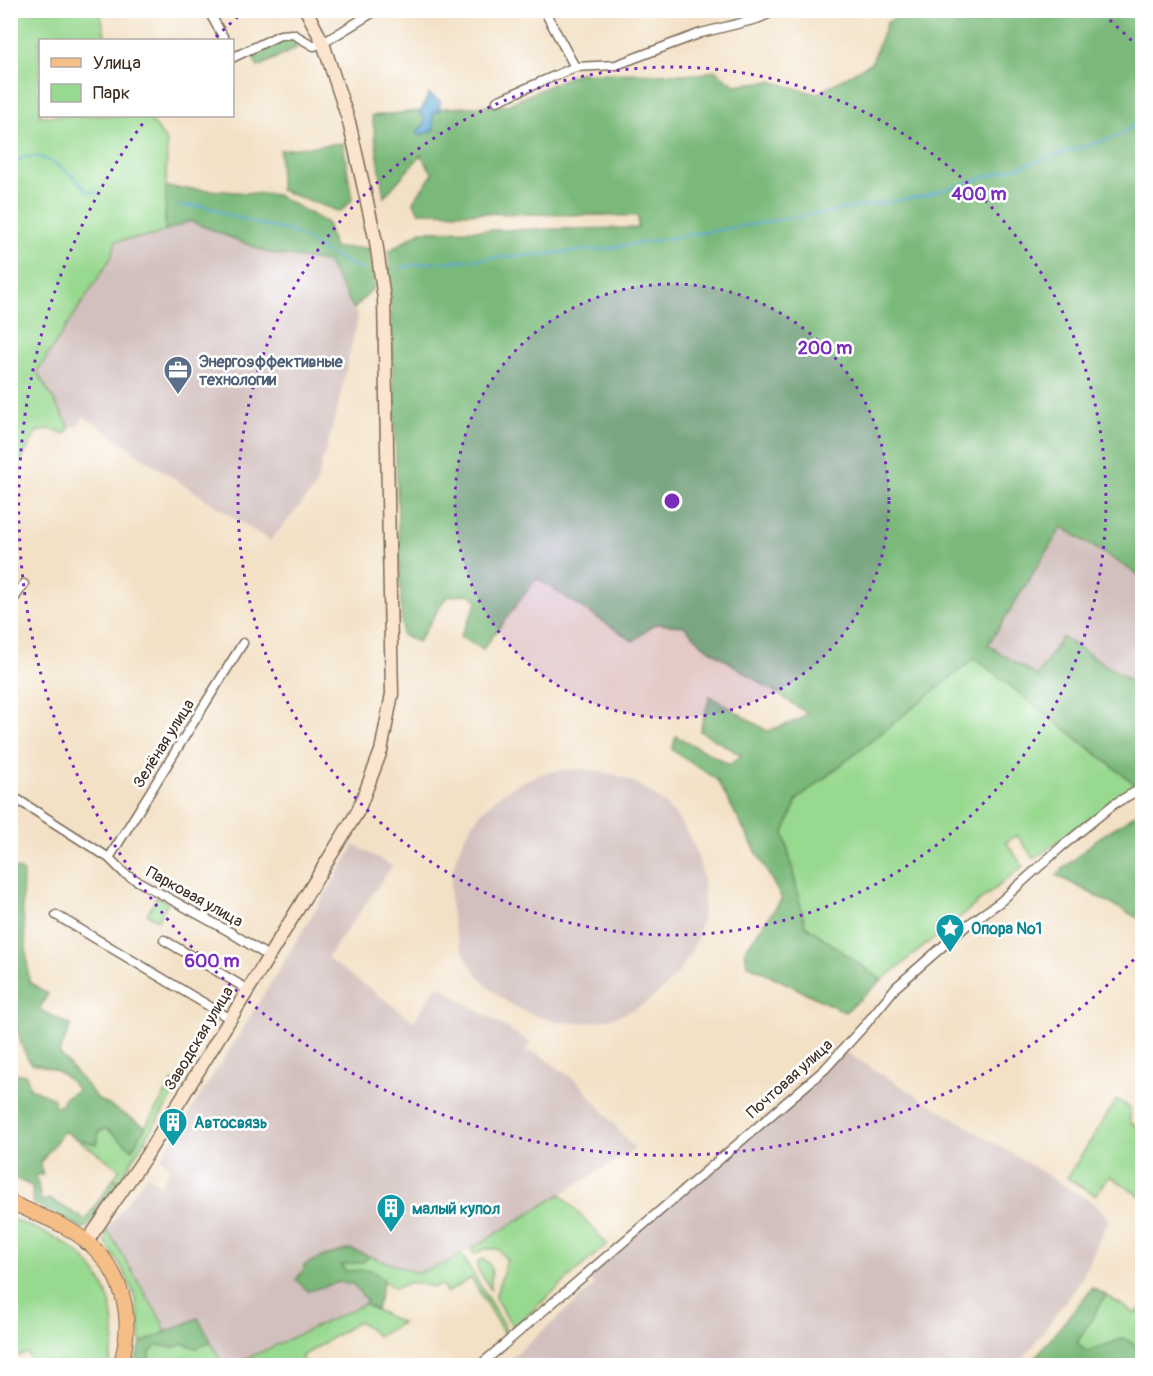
<svg xmlns="http://www.w3.org/2000/svg" width="1153" height="1376" font-family="Pangolin,sans-serif">
  <style>
    .industrial { fill: #d1c0bd }
    .green { fill: #98d990; stroke: #6a8257; stroke-width: 1.5 }
    .forest { fill: #7ab97a; stroke: #5a724c; stroke-width: 1.5 }
    .water { fill: #5ba9d4; stroke: #4b6a79; stroke-width: 1.5 }
    .lines { fill: none; stroke-linecap: round; stroke-linejoin: round }
    .stream { stroke: #5ba9d4; stroke-width: 2 }
    .street-casing { stroke: #7b6a59; stroke-width: 11 }
    .secondary-casing { stroke: #7b6a59; stroke-width: 15 }
    .primary-casing { stroke: #7b6a59; stroke-width: 16 }
    .street { stroke: #fff; stroke-width: 8 }
    .secondary { stroke: #fbe5cf; stroke-width: 12 }
    .primary { stroke: #f6be87; stroke-width: 14 }
    .ring { fill: none; stroke: #7b2cbf; stroke-width: 3; stroke-dasharray: 3 6 }
    .labels { text-anchor: middle; stroke-width: 5; stroke-linejoin: round; paint-order: stroke }
    .service-label { font-size: 16px; font-weight: bold; fill: #4e5e75; stroke: #fff; text-anchor: start }
    .street-label { font-size: 16px; fill: #3b2a1e; stroke: #fff }
    .culture-label { font-size: 16px; font-weight: bold; fill: #0d838f; stroke: #fff; text-anchor: start }
    .centre { fill: #7b2cbf; stroke: #fff; stroke-width: 3 }
    .ring-label { font-size: 18px; text-anchor: middle; font-weight: bold; fill: #7b2cbf; stroke: #fff; stroke-width: 5; stroke-linejoin: round; paint-order: stroke }
  </style>
  <rect width="100%" height="100%" fill="#fff"/>
  <filter id="ink" filterUnits="userSpaceOnUse"><feTurbulence type="fractalNoise" baseFrequency=".0167" numOctaves="2"/><feDisplacementMap in="SourceGraphic" scale="12" xChannelSelector="R" yChannelSelector="G"/><feConvolveMatrix kernelMatrix="1 2 1 2 8 2 1 2 1" color-interpolation-filters="sRGB"/></filter>
  <filter id="wash" filterUnits="userSpaceOnUse"><feTurbulence type="fractalNoise" baseFrequency=".008" numOctaves="4" result="noise"/><feDisplacementMap in="SourceGraphic" scale="24" xChannelSelector="R" yChannelSelector="G"/><feGaussianBlur stdDeviation="1.35" result="paint"/><feColorMatrix in="noise" values="0 0 0 0 0 0 0 0 0 0 0 0 0 0 0 0 0 1.4 0 .05"/><feComposite in="paint" operator="in"/></filter>
  <g filter="url(#wash)">
    <rect width="100%" height="100%" fill="#f3e1c6"/>
    <path class="industrial" d="M190 221 269 253 327 262 358 317 336 414 315 488 270 541 152 464 84 416 77 426 70 427 37 373 111 259 116 240 153 236Z
      M1062 527 1142 577V688L1062 638 1037 676 988 645Z
      M450 896a127 127 0 1 1 254 0a127 127 0 1 1-254 0Z
      M355 845 392 866 327 958 414 1021 437 985 531 1043 526 1050 540 1055 579 1083 635 1149 447 1263 417 1273 350 1249 321 1257 303 1267 295 1281 308 1291 340 1282 353 1284 367 1301 366 1303 231 1365H223L198 1318 166 1333 160 1320 107 1229 147 1175 160 1185 169 1172 168 1164 160 1159 245 1025Z
      M842 1050 1096 1205 1109 1219 1081 1280 1019 1365 503 1366 595 1285 583 1275Z"/>
    <path class="green" d="M11 11H100L106 40H40V116H148L167 142 165 231 153 236 116 241 111 258 37 372 70 427 65 434 52 429 36 432 11 481Z
      M975 658 1136 785 1034 859 1017 835 1006 842 1023 866 882 980 805 925 784 833 797 800Z
      M157 896 168 902 158 920 147 914Z
      M173 1081 180 1085 119 1181 114 1178 120 1169 77 1139 96 1144 99 1131 107 1129 132 1149Z
      M1117 1099 1130 1108V1122L1142 1130V1197L1110 1176 1095 1195 1067 1178Z
      M561 1194 607 1244 515 1326 511 1324 495 1298 507 1260 498 1249H484L474 1254 471 1249Z
      M10 1218C29 1227 52 1234 69 1246 107 1273 124 1321 108 1365H70L49 1361 33 1365 27 1353 11 1358Z
      M107 1229 161 1320 166 1333 141 1343C140 1298 130 1278 105 1242Z
      M461 1254 505 1327V1335L471 1278 447 1293 442 1285 434 1287 410 1282 395 1289 371 1271H345L341 1265 363 1262 369 1256 417 1273 447 1263Z
      M482 1259C498 1265 489 1277 491 1290L477 1268 478 1261Z
      M1106 1295 1134 1313 1142 1308V1350L1124 1338 1087 1352 1076 1343Z
      M364 1304 402 1323 378 1336 359 1321 301 1357 306 1365 231 1366Z
      M211 1342 223 1365H184L188 1361 186 1358 170 1365 147 1366 150 1352 157 1344 174 1348 182 1343 196 1348Z"/>
    <path class="forest" d="M913 11H1142V577L1062 527 988 645 1037 676 1062 637 1142 688V780L1136 785 975 658 797 800 784 833 805 925 882 980 845 1012 747 964 745 950 782 899 717 780 672 750 676 736 730 765 741 755 700 731 710 696 767 731 799 720 807 713 704 646 684 626 655 624 633 641 537 578 483 649 460 637 478 601 469 594 446 597 418 642 402 635 389 251 421 231 638 228V216L419 212 413 201 433 174 421 155 384 197 372 116 447 108 507 105 577 73 701 74 714 70 735 85 770 81 817 94 872 62 887 22Z
      M280 38 293 40 297 48 258 67 251 53Z
      M343 143 352 200 340 212 280 190V150Z
      M166 187 277 195 327 223 334 248H369L374 287 354 309 327 262 269 253 190 221 165 231Z
      M1142 810V920L1056 875 1097 839Z
      M11 867 23 871 22 902 29 982 48 994 39 1009 71 1025 59 1053 98 1099 146 1127 132 1149 107 1129 99 1131 97 1144 77 1139 64 1131 40 1163 43 1175H36L41 1201 50 1199 86 1220 114 1178 119 1181 92 1223 84 1229 33 1203 32 1186 11 1177V1073L26 1075 30 1088 54 1099V1106L63 1105V1099L78 1090C64 1073 53 1066 31 1064L22 1047 11 1006Z
      M350 1249 369 1256 363 1262 341 1265 345 1271 371 1270 384 1280 376 1310 364 1304 367 1301 353 1284 340 1282 308 1291 296 1280 305 1268 303 1266 321 1257Z
      M1092 1288 1106 1295 1077 1343 1087 1352 1124 1338 1142 1350V1365H1029Z
      M198 1318 211 1341 196 1348 183 1343 174 1348 157 1345 150 1353 147 1365H134L141 1343Z"/>
    <path class="water" d="M429 94 440 101 439 112 433 113 434 130 419 136 418 130 424 125 425 116 419 115Z"/>
    <g class="lines">
      <path class="stream" d="M10 168C31 138 72 173 88 192L99 193
        M179 206H204L247 221 290 231 352 266 364 270
        M400 268 419 264 604 249 924 196 1119 136 1142 119"/>
    </g>
  </g>
  <g filter="url(#ink)">
    <g class="lines">
      <g class="street-casing">
        <path id="street" d="M208 10 225 40
          M544 10 575 67
          M232 58 280 35 293 34 314 46 323 43 377 10
          M497 101 575 67 616 65 701 33 757 19 778 10
          M10 605 24 584
          M10 793 12 796 109 858 125 874 230 932 268 956
          M109 858 243 643
          M56 915 229 1018
          M164 940 247 989
          M479 1366 825 1069 865 1025 896 987 966 926 1000 902 1060 848 1114 804 1142 788"/>
      </g>
      <g class="secondary-casing">
        <path id="secondary" d="M86 1243 146 1156 358 811 381 751 392 694 384 299 376 242 349 122 323 43 306 10"/>
      </g>
      <g class="primary-casing">
        <path id="primary" d="M10 1202C29 1211 48 1218 65 1227 118 1256 138 1309 120 1366"/>
      </g>
      <use href="#street" class="street"/>
      <use href="#secondary" class="secondary"/>
      <use href="#primary" class="primary"/>
    </g>
  </g>
  <circle cx="672" cy="501" r="217" fill="#7b2cbf" fill-opacity=".12"/>
  <g class="ring">
    <circle cx="672" cy="501" r="217"/>
    <circle cx="672" cy="501" r="434"/>
    <path d="M1140 953A650 650 0 0 1 146 119M216 37A650 650 0 0 1 241 14M1103 14A650 650 0 0 1 1140 49"/>
  </g>
  <defs>
    <g id="office-pin" transform="scale(1.5)"><path d="M0 17L-7.5 6A9.5 9.5 0 1 1 7.5 6Z" fill="#5c6f8a" stroke="#fff"/><path d="M-6-3h4V-5.5h4V-3h4V5H-6ZM-1-4.5V-3h2v-1.5ZM-6 0V1H6V0Z" fill="#fff"/></g>
    <g id="sight-pin" transform="scale(1.5)"><path d="M0 17L-7.5 6A9.5 9.5 0 1 1 7.5 6Z" fill="#0f9aa8" stroke="#fff"/><path d="M0-6L1.8-2.2L6-1.7L2.9 1.2L3.7 5.4L0 3.3L-3.7 5.4L-2.9 1.2L-6-1.7L-1.8-2.2Z" fill="#fff"/></g>
    <g id="building-pin" transform="scale(1.5)"><path d="M0 17L-7.5 6A9.5 9.5 0 1 1 7.5 6Z" fill="#0f9aa8" stroke="#fff"/><path d="M-4-6H4V6H1V3H-1V6H-4ZM-2.5-4.3h1.7v1.8h-1.7ZM.8-4.3h1.7v1.8H.8ZM-2.5-1h1.7V.8h-1.7ZM.8-1h1.7V.8H.8Z" fill="#fff"/></g>
  </defs>
  <g fill-rule="evenodd">
    <use href="#office-pin" x="178" y="370"/>
    <use href="#sight-pin" x="950" y="928"/>
    <use href="#building-pin" x="173" y="1122"/>
    <use href="#building-pin" x="391" y="1208"/>
  </g>
  <g class="labels">
    <g class="service-label">
      <text x="199" y="367">Энергоэффективные<tspan x="199" dy="18">технологии</tspan></text>
    </g>
    <g class="street-label">
      <text transform="translate(163 743) rotate(-58)" y="6">Зелёная улица</text>
      <text transform="translate(195 896) rotate(29)" y="6">Парковая улица</text>
      <text transform="translate(198 1038) rotate(-59)" y="6">Заводская улица</text>
      <text transform="translate(789 1078) rotate(-42)" y="6">Почтовая улица</text>
    </g>
    <g class="culture-label">
      <text x="971" y="934">Опора №1</text>
      <text x="194" y="1128">Автосвязь</text>
      <text x="412" y="1214">малый купол</text>
    </g>
  </g>
  <circle cx="672" cy="501" r="9" class="centre"/>
  <g class="ring-label">
    <text x="979" y="200">400 m</text>
    <text x="825" y="354">200 m</text>
    <text x="212" y="967">600 m</text>
  </g>
  <rect width="1153" height="1376" fill="none" stroke="#fff" stroke-width="36"/>
  <rect x="39" y="39" width="195" height="78" fill="#ffffff" stroke="#b1aaa5" stroke-width="1.5"/>
  <rect x="51" y="58" width="30" height="9" fill="#f6be87" stroke="#b1aaa5" stroke-width="1.5"/>
  <text x="93" y="69" font-size="18" fill="#3b2a1e">Улица</text>
  <rect x="51" y="84" width="30" height="18" fill="#98d990" stroke="#b1aaa5" stroke-width="1.5"/>
  <text x="93" y="99" font-size="18" fill="#3b2a1e">Парк</text>
</svg>
